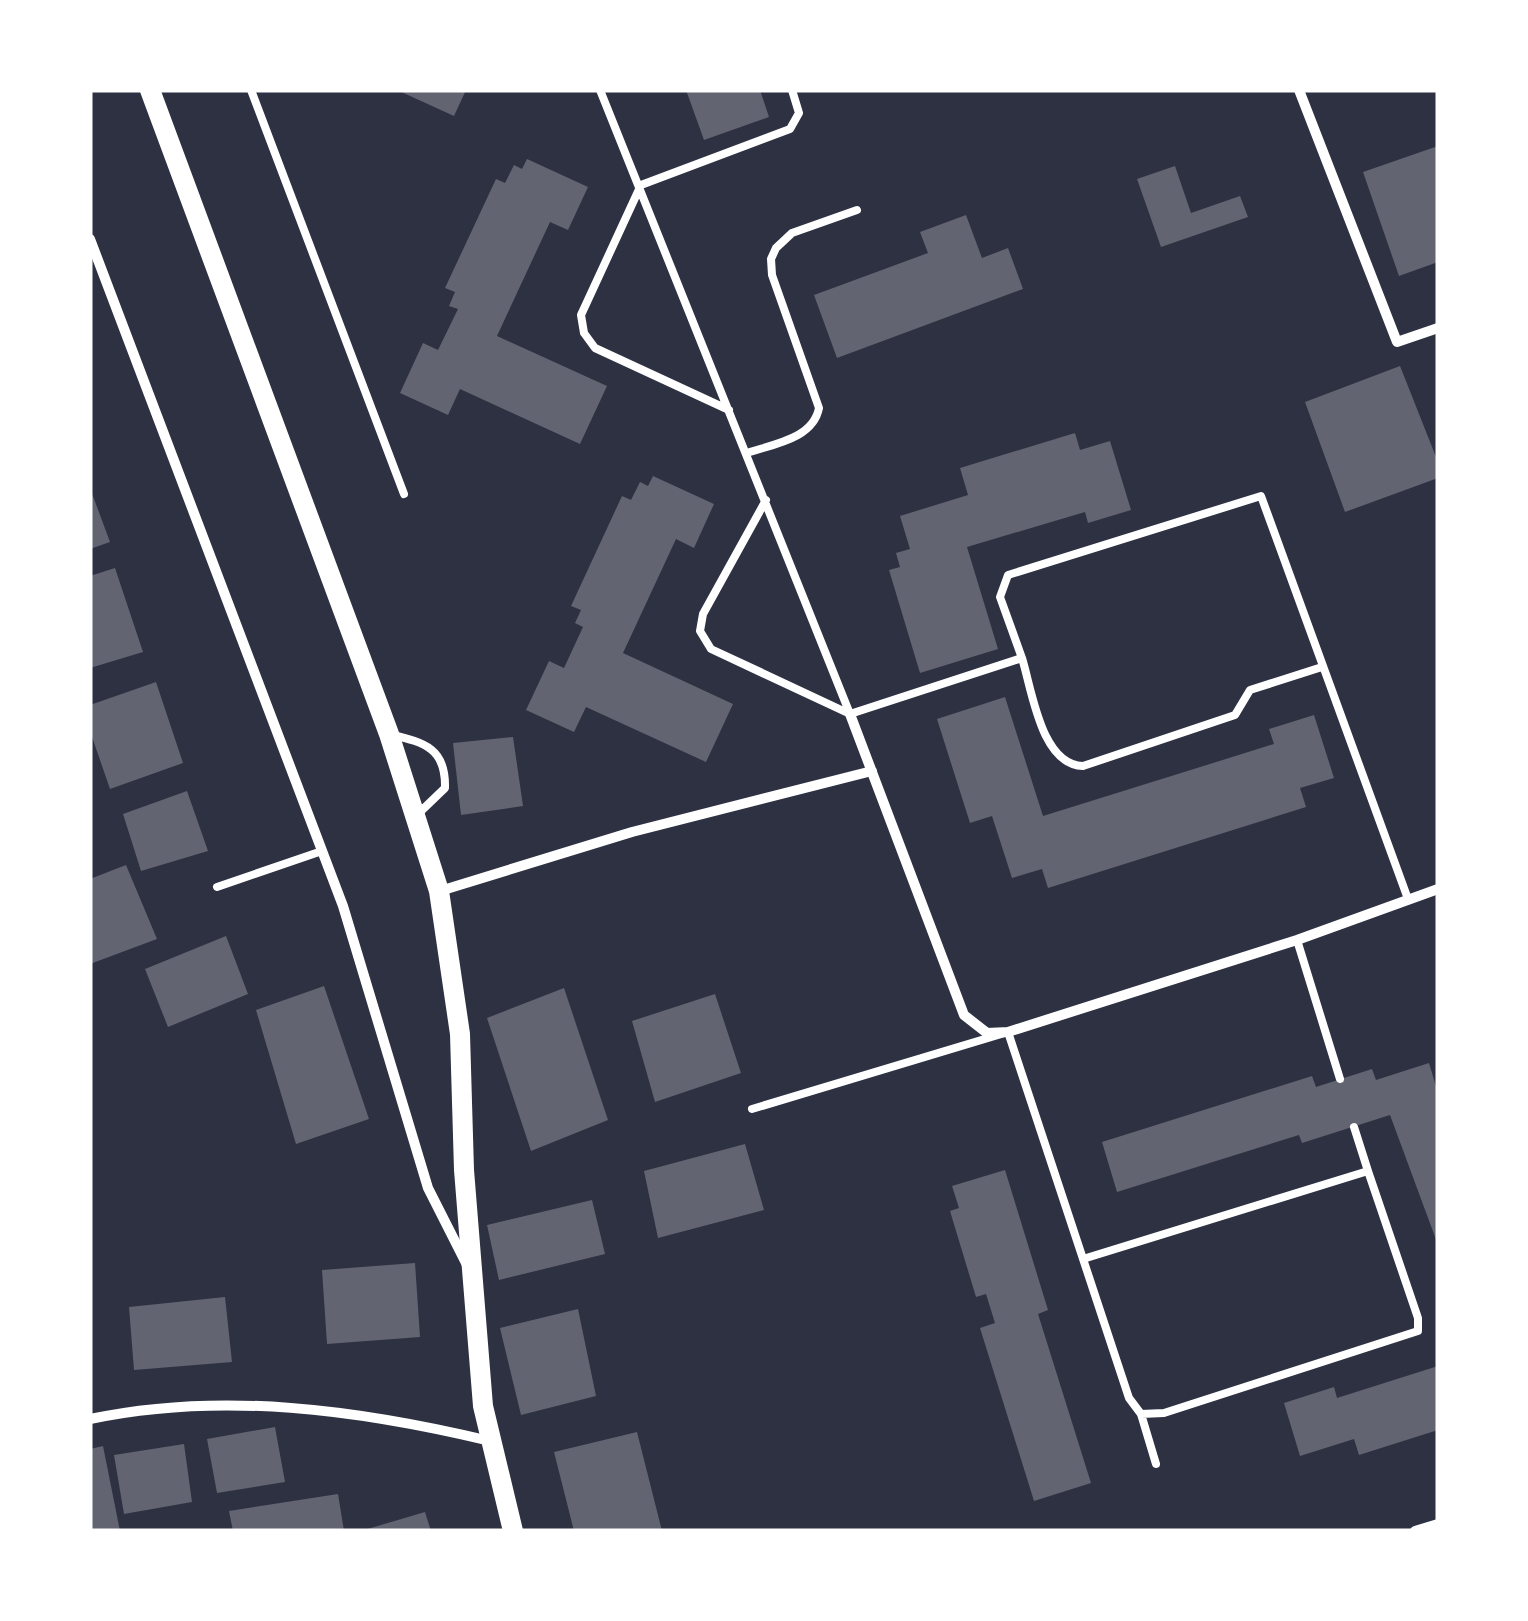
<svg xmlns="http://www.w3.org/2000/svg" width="1528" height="1621" font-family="'DM Sans',sans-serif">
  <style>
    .building { fill: #626471 }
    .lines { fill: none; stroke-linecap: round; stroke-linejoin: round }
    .service { stroke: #fff; stroke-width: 8 }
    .minor { stroke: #fff; stroke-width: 10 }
    .secondary { stroke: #fff; stroke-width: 20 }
  </style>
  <rect width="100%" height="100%" fill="#2d3142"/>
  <path class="building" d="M397 90H466L454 116Z
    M686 90H760L769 117 704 140Z
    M1438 146V262L1399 276 1363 172Z
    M527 159 588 187 568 230 550 222 497 336 607 386 580 444 460 389 448 415 400 393 423 343 438 350 458 309 449 306 455 292 445 288 496 179 505 183 514 165 522 169Z
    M1175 166 1191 213 1240 196 1248 217 1161 247 1137 179Z
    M966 215 982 258 1008 248 1023 289 837 358 814 295 928 253 920 232Z
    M1400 366 1438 462V478L1345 512 1305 402Z
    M1075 433 1080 450 1110 441 1131 510 1088 523 1085 512 967 547 998 649 920 673 889 570 900 567 896 553 910 549 900 516 968 495 960 468Z
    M653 476 714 504 694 548 676 539 623 653 733 704 706 762 586 707 574 732 526 710 549 661 564 668 583 627 575 623 581 610 571 606 622 496 631 500 640 482 648 486Z
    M90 488 110 542 90 549Z
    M115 568 143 652 90 668V576Z
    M156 682 183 763 110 789 90 731V705Z
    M1005 697 1043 816 1274 744 1269 729 1314 715 1334 778 1300 788 1306 807 1048 888 1042 869 1012 878 992 816 970 823 937 719Z
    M513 737 523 806 461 815 453 743Z
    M187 791 208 851 141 871 123 814Z
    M126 865 157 939 90 964V879Z
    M226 936 248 994 168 1027 145 969Z
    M324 986 369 1119 296 1144 256 1010Z
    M564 988 608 1120 531 1151 487 1018Z
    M715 994 741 1073 655 1102 632 1021Z
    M1429 1063 1438 1093V1245L1390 1115 1302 1143 1299 1135 1117 1192 1102 1142 1312 1076 1316 1087 1372 1069 1376 1080Z
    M745 1144 764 1210 658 1238 644 1171Z
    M1005 1170 1048 1310 1038 1314 1091 1483 1034 1501 980 1328 995 1323 986 1294 976 1297 950 1211 959 1208 952 1186Z
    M592 1200 605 1254 499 1280 487 1225Z
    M415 1263 420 1337 327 1344 322 1270Z
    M225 1297 232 1362 134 1370 129 1307Z
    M578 1309 596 1396 521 1415 500 1328Z
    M1438 1366V1430L1359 1455 1354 1439 1300 1456 1284 1403 1334 1387 1337 1398Z
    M275 1427 285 1482 217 1493 207 1439Z
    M637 1432 662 1531H574L554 1452Z
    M184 1444 192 1502 124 1514 114 1455Z
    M103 1446 120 1531H90V1449Z
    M338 1494 344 1531H233L229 1511Z
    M425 1512 431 1531H364V1530Z"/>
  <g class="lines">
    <path class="service" d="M251 90 404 494
      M600 90 850 714
      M729 410 595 348 584 333 581 315 641 185 790 129 799 113 792 90
      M747 453C773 444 813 439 819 408L772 275 771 259 776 248 792 233 857 210
      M766 500 703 614 700 631 711 649 850 714 1022 658C1032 690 1041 765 1083 766L1235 715 1250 690 1322 667
      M1022 658 1000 597 1008 575 1261 496 1408 899
      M390 734C425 743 446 748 445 788L419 813
      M217 887 322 851
      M1297 940 1340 1079
      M752 1109 1008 1032 1129 1398 1141 1414 1156 1464
      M1354 1127 1368 1171
      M1083 1259 1368 1171 1418 1318V1331L1164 1413 1141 1414"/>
    <path class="minor" d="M1299 90 1397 342 1438 328
      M90 239 343 906 428 1188 467 1265
      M850 714 964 1015 987 1033 1008 1032 1297 940 1438 889
      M440 891 632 832 872 771
      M90 1419C222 1391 360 1410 490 1441
      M1415 1531 1438 1524"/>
    <path class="secondary" d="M150 90 389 734 439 891 460 1034 464 1170 483 1406 513 1531"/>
  </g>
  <rect width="1528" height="1621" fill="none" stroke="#ffffff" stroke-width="185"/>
</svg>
